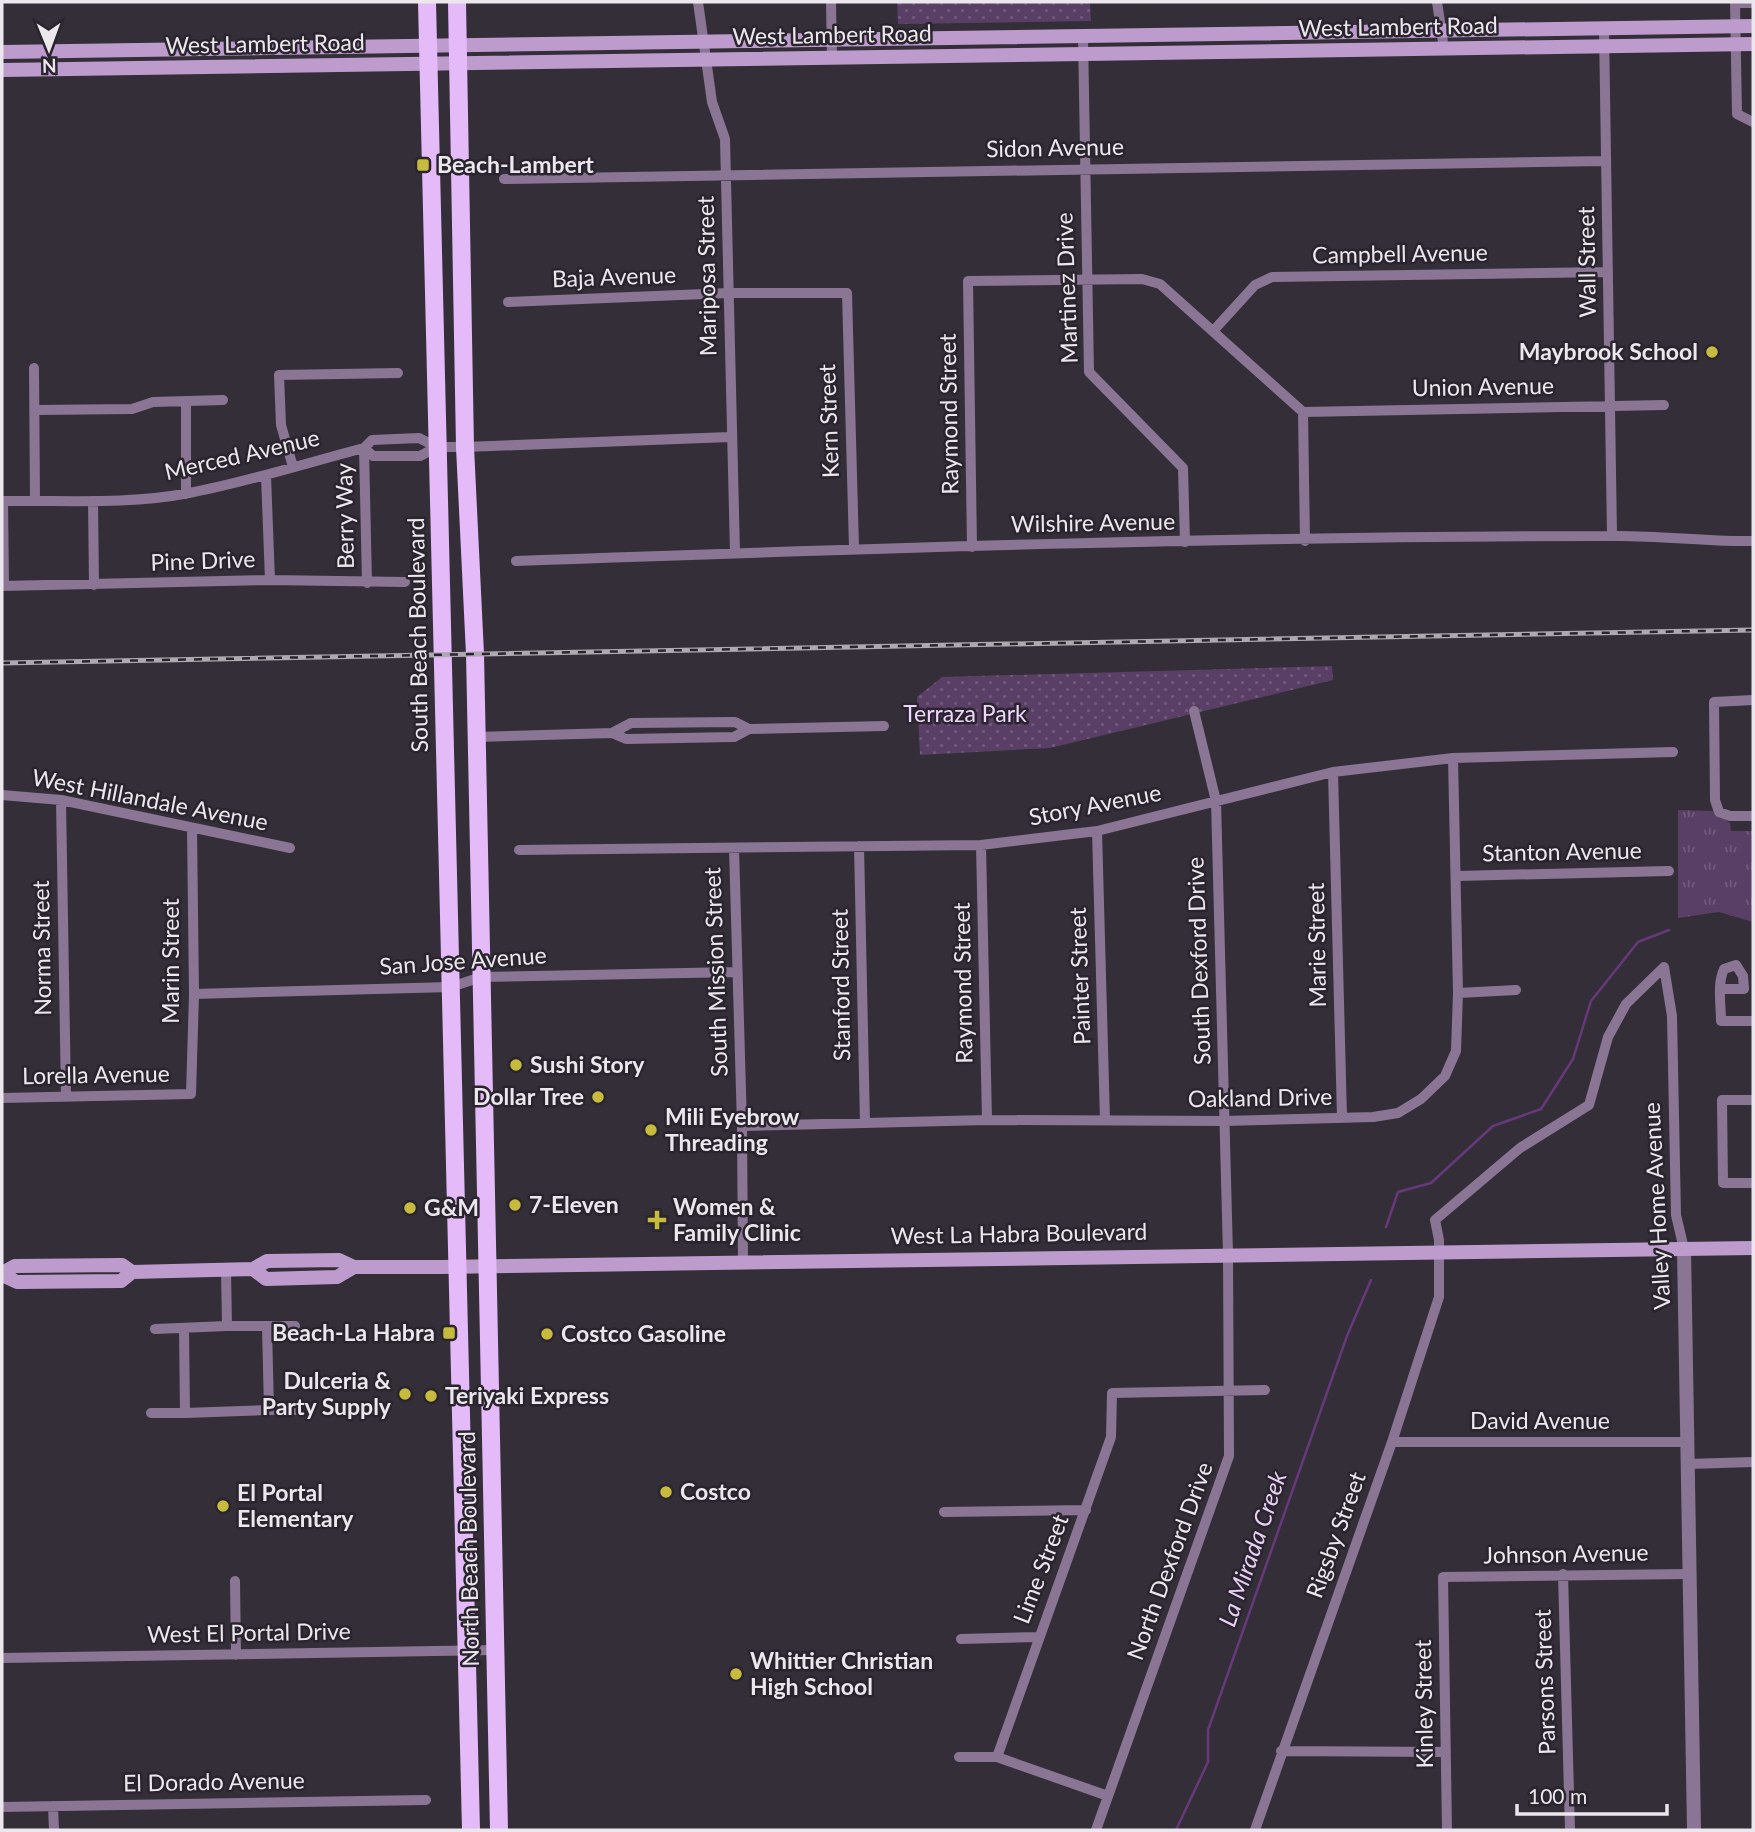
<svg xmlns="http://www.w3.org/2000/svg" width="1755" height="1832" font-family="Lato,sans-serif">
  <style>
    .grass { fill: url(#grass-tufts) }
    .park { fill: url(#park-dots) }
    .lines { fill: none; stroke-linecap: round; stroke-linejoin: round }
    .stream { stroke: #66397b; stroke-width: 2.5 }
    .minor { stroke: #8a7694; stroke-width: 10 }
    .tertiary { stroke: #8a7694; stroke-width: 14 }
    .secondary { stroke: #bd9ccd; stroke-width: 14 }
    .primary { stroke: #e4baf9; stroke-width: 18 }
    .rail-casing { stroke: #aea9b0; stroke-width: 5 }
    .rail { stroke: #2a242e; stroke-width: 2.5; stroke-dasharray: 8; stroke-linecap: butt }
    .poi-dot { fill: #c6bb3c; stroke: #2a242e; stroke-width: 2.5 }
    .labels { text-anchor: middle; stroke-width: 5; stroke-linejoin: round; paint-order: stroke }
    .street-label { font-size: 23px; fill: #ebe7ed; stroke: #2a242e }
    .poi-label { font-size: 23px; font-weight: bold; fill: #ebe7ed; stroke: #2a242e; text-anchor: start }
    .park-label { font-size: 23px; fill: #f0d6fd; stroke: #2a242e }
    .water-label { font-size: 24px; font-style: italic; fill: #e8cff5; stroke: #2a242e }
  </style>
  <defs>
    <pattern id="grass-tufts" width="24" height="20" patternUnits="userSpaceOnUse" patternTransform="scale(1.75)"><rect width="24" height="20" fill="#593e65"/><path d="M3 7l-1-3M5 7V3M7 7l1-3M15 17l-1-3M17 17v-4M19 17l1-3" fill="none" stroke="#715a7b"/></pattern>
    <pattern id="park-dots" width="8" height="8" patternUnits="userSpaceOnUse" patternTransform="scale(1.75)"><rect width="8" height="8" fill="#593e65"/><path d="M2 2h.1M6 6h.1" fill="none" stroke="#715a7b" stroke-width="1.8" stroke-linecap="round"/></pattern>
  </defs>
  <rect width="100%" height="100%" fill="#342e38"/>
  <path class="grass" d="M1678 810 1713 811 1730 823 1731 831H1753V922L1719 912 1678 918Z"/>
  <path class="park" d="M897 2H1090L1091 21 898 24Z
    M1332 666 1333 680 1050 748 920 755 917 697 942 677Z"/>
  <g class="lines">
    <path class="stream" d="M1386 1227 1398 1192 1431 1183 1493 1126 1541 1109 1573 1059 1591 1001 1638 942 1669 930
      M1176 1830 1208 1762V1730L1347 1336 1371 1280"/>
    <path class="minor" d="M698 2 712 102 725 139 735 553
      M831 2 832 58
      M1437 2 1444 49
      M1735 2 1737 114 1753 122
      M1735 3H1753
      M1604 29 1612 535
      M1083 37 1089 372 1183 468 1185 542
      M504 179 1606 161
      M508 302 729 293H847L854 548
      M1214 330 1255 285 1272 277 1608 272
      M34 368 35 501
      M186 401V494
      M36 410 132 409 153 402 223 400
      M1303 412 1664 405
      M1303 412 1305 541
      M364 448 367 583
      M364 448 373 456H420L437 447
      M293 467 281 425 279 375 398 373
      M266 476 270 580
      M2 501C63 500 128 505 189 493 248 482 306 463 364 448L372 440 419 438 437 447H465L730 437
      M3 501 4 586
      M93 501 94 585
      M972 547 968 281 1142 279 1160 284 1303 412
      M516 561C880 548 1245 536 1610 536 1658 535 1706 542 1753 541
      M2 586 270 580 405 582
      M1753 700 1714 702 1715 800 1719 812 1730 816H1753
      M612 733 626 739 734 737 749 729 884 726
      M476 737 612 733 631 723 735 722 749 729
      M1333 772 1342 1117
      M2 795 61 800 290 848
      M61 800 66 1096
      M1097 831 1105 1120
      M981 845 987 1120
      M859 846 865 1123
      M734 848 742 1126 743 1262
      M519 850 981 845 1097 831 1333 772 1453 758 1673 752
      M1457 876 1669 871
      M1721 989H1744L1743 976 1736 965 1724 969C1717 984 1721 1005 1721 1021H1753
      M1458 993 1516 990
      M194 994 451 987 481 977 736 972
      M2 1098 191 1094 194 994 192 828
      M1753 1100H1722L1723 1183H1753
      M742 1126 987 1120 1224 1121 1373 1117 1398 1113 1421 1099 1445 1076 1456 1051 1458 993 1453 758
      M227 1326H295
      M184 1328 185 1413 269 1410 267 1327
      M155 1329 227 1326 226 1270
      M269 1410H298
      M151 1413H185
      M1392 1442H1687
      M1688 1464 1753 1462
      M944 1512 1086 1510
      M1563 1574 1570 1830
      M235 1581 236 1655
      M961 1639 1038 1637
      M2 1658 496 1650
      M1281 1751 1446 1752
      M959 1757H997L1108 1796
      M997 1757 1111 1437 1112 1393 1265 1390
      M53 1806 54 1830
      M2 1807 426 1800
      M1096 1830 1229 1456 1228 1254 1216 801 1194 711
      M1255 1830 1392 1442 1439 1297V1240L1435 1220 1520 1148 1589 1105 1608 1037 1626 1004 1664 967 1672 1016 1676 1215 1684 1249
      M1447 1830 1443 1577 1689 1574"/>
    <path class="tertiary" d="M1684 1249 1694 1830"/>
    <path class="secondary" d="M2 52 1753 26
      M2 70 1753 44
      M253 1269 266 1279 337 1277 354 1267
      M2 1273 15 1266 122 1265 132 1272
      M2 1275 17 1282 121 1281 132 1272 253 1269 267 1261 339 1260 354 1267H441L1753 1248"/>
    <path class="primary" d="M427 2 471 1830
      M457 2 465 447 475 654 499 1830"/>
    <g class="rail-casing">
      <path id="rail" d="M2 663 1753 630"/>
    </g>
    <use href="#rail" class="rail"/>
  </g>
  <g class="poi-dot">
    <rect x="416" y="158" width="14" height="14" rx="3.5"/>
    <circle cx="1712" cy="352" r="7"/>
    <circle cx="516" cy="1065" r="7"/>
    <circle cx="598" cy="1097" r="7"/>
    <circle cx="651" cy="1130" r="7"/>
    <circle cx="515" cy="1205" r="7"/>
    <circle cx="410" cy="1208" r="7"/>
    <path d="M653.5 1209.5h7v7h7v7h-7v7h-7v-7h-7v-7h7z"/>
    <rect x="442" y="1326" width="14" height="14" rx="3.5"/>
    <circle cx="547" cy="1334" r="7"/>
    <circle cx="405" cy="1394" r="7"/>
    <circle cx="431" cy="1396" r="7"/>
    <circle cx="666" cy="1492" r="7"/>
    <circle cx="223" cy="1506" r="7"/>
    <circle cx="736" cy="1674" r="7"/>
  </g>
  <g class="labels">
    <g class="street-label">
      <text transform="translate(1398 27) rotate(-1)" y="8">West Lambert Road</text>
      <text transform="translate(832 35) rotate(-1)" y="8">West Lambert Road</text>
      <text transform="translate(265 44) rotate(-1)" y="8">West Lambert Road</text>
      <text transform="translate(1055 148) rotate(-1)" y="8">Sidon Avenue</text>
      <text transform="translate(1400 254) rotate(-1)" y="8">Campbell Avenue</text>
      <text transform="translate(1587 262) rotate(-91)" y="8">Wall Street</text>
      <text transform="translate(707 276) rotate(-91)" y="8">Mariposa Street</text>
      <text transform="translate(614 277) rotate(-2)" y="8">Baja Avenue</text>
      <text transform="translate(1067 288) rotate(-92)" y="8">Martinez Drive</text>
      <text transform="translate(1483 387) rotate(-1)" y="8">Union Avenue</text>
      <text transform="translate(949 414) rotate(-91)" y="8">Raymond Street</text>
      <text transform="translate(829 421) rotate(-92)" y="8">Kern Street</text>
      <text transform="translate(242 455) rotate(-13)" y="8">Merced Avenue</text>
      <text transform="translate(345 516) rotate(-91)" y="8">Berry Way</text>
      <text transform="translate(1093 523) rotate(-1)" y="8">Wilshire Avenue</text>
      <text transform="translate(203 561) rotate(-2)" y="8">Pine Drive</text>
      <text transform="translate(418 635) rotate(-91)" y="8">South Beach Boulevard</text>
      <text transform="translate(150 800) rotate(11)" y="8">West Hillandale Avenue</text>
      <text transform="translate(1095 805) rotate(-11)" y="8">Story Avenue</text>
      <text transform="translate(1562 852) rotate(-1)" y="8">Stanton Avenue</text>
      <text transform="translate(1317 945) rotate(-91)" y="8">Marie Street</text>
      <text transform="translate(42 948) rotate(-91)" y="8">Norma Street</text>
      <text transform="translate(171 961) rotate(-90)" y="8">Marin Street</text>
      <text transform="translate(463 961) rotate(-4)" y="8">San Jose Avenue</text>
      <text transform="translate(1199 961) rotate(-92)" y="8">South Dexford Drive</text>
      <text transform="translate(716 972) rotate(-92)" y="8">South Mission Street</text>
      <text transform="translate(1080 976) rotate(-92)" y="8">Painter Street</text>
      <text transform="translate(963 983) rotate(-91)" y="8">Raymond Street</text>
      <text transform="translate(841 985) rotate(-91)" y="8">Stanford Street</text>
      <text transform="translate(96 1075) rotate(-1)" y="8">Lorella Avenue</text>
      <text transform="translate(1260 1098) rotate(-1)" y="8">Oakland Drive</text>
      <text transform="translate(1657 1206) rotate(-93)" y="8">Valley Home Avenue</text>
      <text transform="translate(1019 1234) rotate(-1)" y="8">West La Habra Boulevard</text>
      <text x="1540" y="1429">David Avenue</text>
      <text transform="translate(1336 1535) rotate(-70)" y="8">Rigsby Street</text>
      <text transform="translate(469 1549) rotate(-91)" y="8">North Beach Boulevard</text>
      <text transform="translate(1566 1554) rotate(-1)" y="8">Johnson Avenue</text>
      <text transform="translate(1170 1561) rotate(-70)" y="8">North Dexford Drive</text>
      <text transform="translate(1041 1569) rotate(-69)" y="8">Lime Street</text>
      <text transform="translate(249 1633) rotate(-1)" y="8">West El Portal Drive</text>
      <text transform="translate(1545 1682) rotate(-92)" y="8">Parsons Street</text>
      <text transform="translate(1424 1704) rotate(-91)" y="8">Kinley Street</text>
      <text transform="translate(214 1782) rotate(-1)" y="8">El Dorado Avenue</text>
    </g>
    <g class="poi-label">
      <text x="437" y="173">Beach-Lambert</text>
      <text x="1698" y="360" text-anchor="end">Maybrook School</text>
      <text x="530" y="1073">Sushi Story</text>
      <text x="584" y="1105" text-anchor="end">Dollar Tree</text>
      <text x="665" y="1125">Mili Eyebrow<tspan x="665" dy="26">Threading</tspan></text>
      <text x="529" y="1213">7-Eleven</text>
      <text x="673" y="1215">Women &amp;<tspan x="673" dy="26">Family Clinic</tspan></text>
      <text x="424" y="1216">G&amp;M</text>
      <text x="435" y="1341" text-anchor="end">Beach-La Habra</text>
      <text x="561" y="1342">Costco Gasoline</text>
      <text x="391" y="1389" text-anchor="end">Dulceria &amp;<tspan x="391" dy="26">Party Supply</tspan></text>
      <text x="445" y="1404">Teriyaki Express</text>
      <text x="680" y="1500">Costco</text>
      <text x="237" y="1501">El Portal<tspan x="237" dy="26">Elementary</tspan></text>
      <text x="750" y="1669">Whittier Christian<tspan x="750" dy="26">High School</tspan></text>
    </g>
    <g class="park-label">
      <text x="965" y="722">Terraza Park</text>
    </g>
    <g class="water-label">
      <text transform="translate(1253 1549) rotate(-71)" y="8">La Mirada Creek</text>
    </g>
  </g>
  <rect width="1755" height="1832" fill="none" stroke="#ebe7ed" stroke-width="7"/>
  <g transform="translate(49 49) rotate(179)" stroke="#2a242e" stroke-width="5" paint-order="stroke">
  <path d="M0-5L12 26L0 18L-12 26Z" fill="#ebe7ed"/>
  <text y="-10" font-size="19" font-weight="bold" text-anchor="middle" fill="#ebe7ed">N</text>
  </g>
  <path d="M1517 1804v10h150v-10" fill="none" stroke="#ebe7ed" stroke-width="3.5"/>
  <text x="1528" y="1804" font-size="21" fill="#ebe7ed" stroke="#2a242e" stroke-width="5" paint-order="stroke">100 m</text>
</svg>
